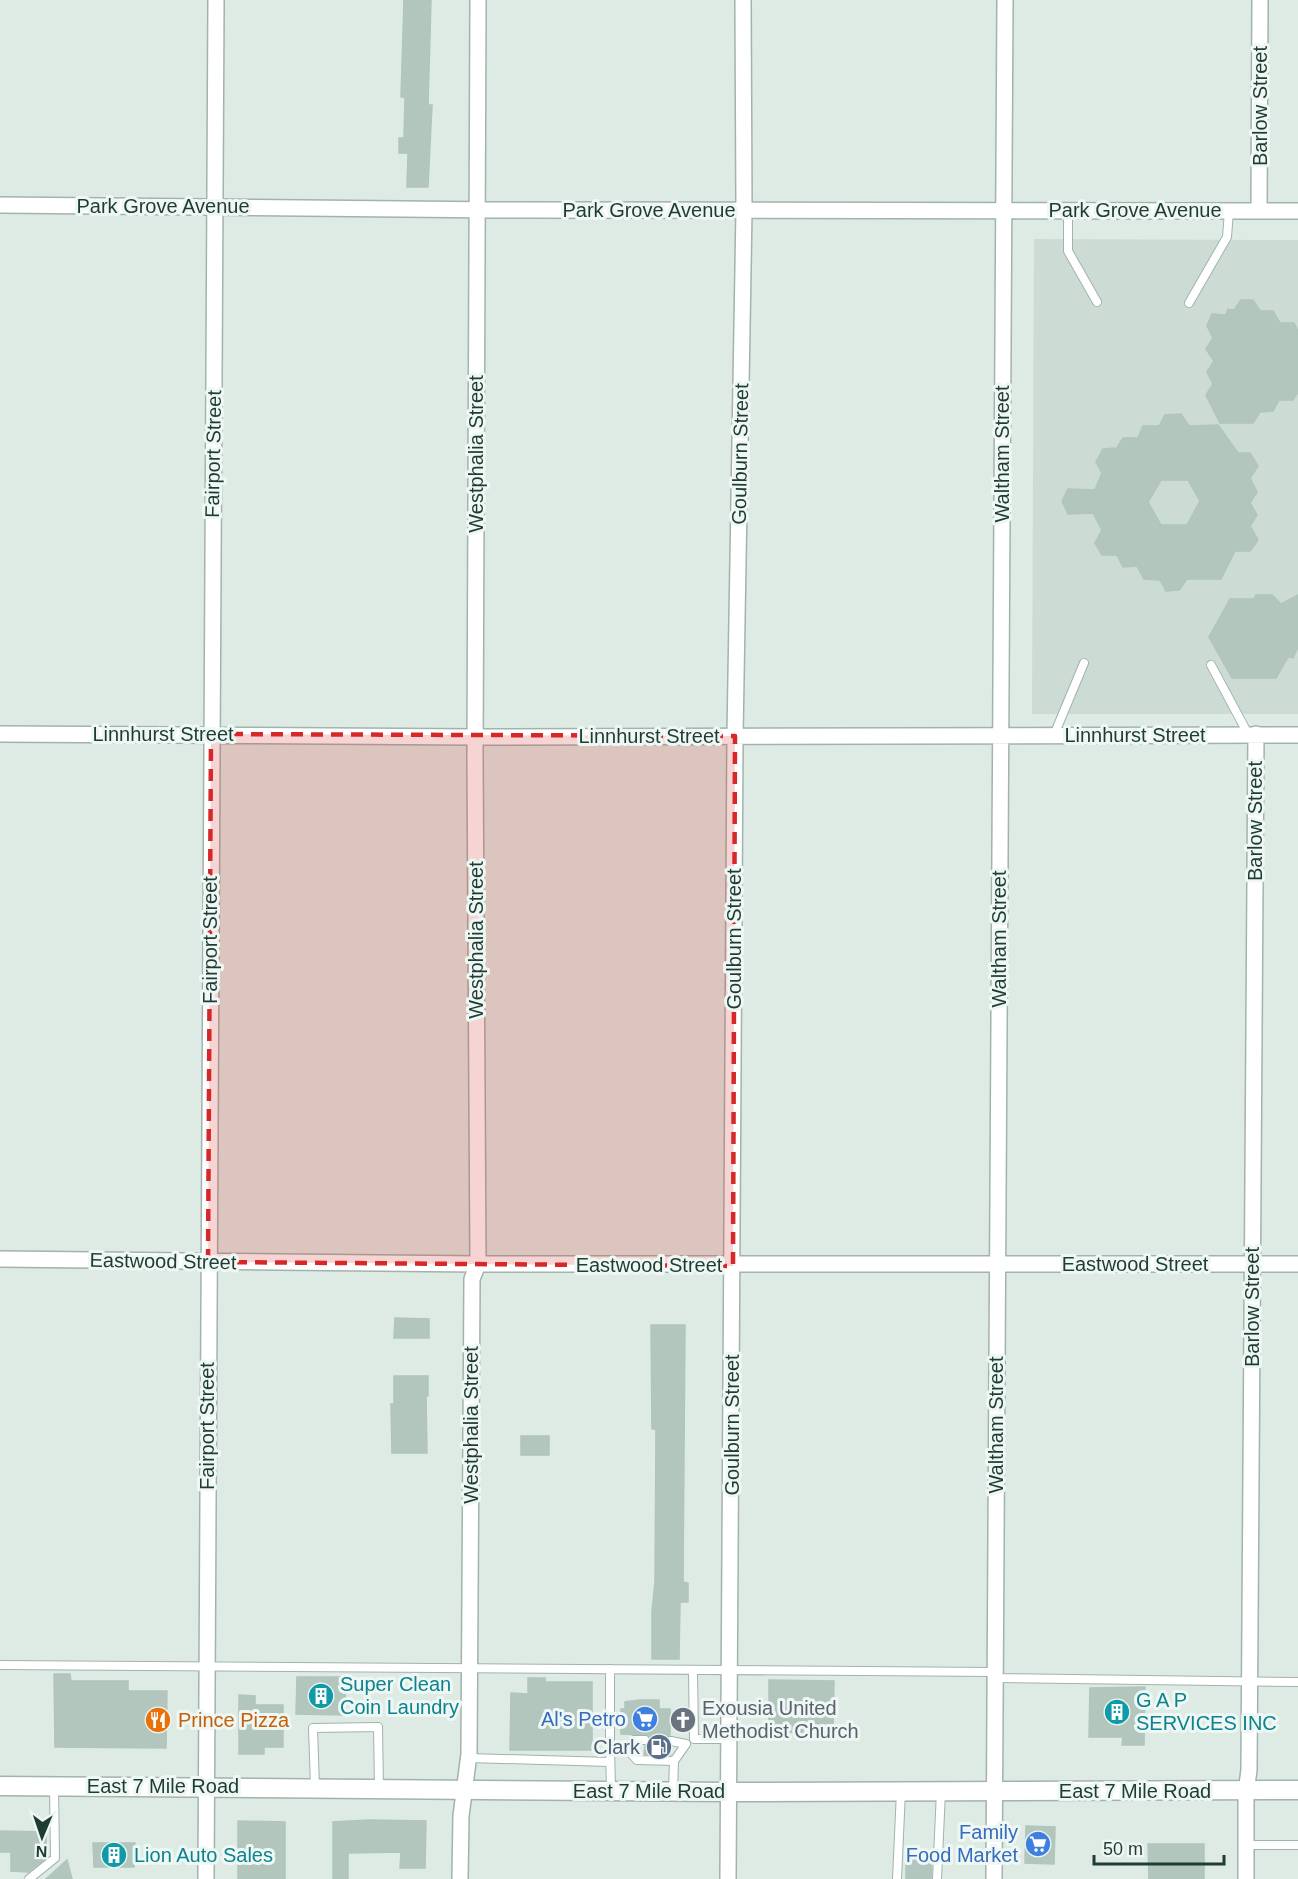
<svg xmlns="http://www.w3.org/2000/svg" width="1298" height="1879" font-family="Helvetica,sans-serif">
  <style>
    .built { fill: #ccdbd4 }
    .building { fill: #b3c6be; stroke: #b0c5bc; stroke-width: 1.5; fill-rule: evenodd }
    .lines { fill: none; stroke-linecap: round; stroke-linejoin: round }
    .service-casing { stroke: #a1b3ac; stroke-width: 10 }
    .minor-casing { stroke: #a1b3ac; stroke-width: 18 }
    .tertiary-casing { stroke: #a1b3ac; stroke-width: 21 }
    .service { stroke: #fff; stroke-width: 8 }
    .minor { stroke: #fff; stroke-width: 15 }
    .tertiary { stroke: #fff; stroke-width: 18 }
    .marked { fill: #d62828; fill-opacity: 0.2; stroke: #d62828; stroke-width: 4.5; stroke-dasharray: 12 8; stroke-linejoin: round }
    .labels { text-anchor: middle; stroke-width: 6; stroke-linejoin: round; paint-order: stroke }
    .street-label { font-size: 20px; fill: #1e3c33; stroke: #eef7f3 }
    .culture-label { font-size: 20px; fill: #0d838f; stroke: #eef7f3; text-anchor: start }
    .worship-label { font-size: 20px; fill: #5b616d; stroke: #eef7f3; text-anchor: start }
    .shop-label { font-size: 20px; fill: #366cbe; stroke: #eef7f3; text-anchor: end }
    .food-label { font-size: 20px; fill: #c56008; stroke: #eef7f3; text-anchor: start }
    .service-label { font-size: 20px; fill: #4e5e75; stroke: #eef7f3; text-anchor: end }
  </style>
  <rect width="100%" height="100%" fill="#deebe5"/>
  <path class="built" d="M1034 239 1298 240V714H1032Z"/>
  <path class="building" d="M404 0H431L428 105H432L431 125 428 187H407L408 153H399V138H404L405 97H401Z
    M1241 300H1253L1260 311H1273L1280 323H1294L1298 331V392L1293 400H1279L1273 411 1260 412 1253 423H1220L1206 395 1213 384 1207 372 1214 361 1206 349 1213 338 1207 326 1212 314 1226 315 1228 309 1234 310Z
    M1181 414 1189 426 1218 425 1238 453H1250L1258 466 1250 478 1257 492 1250 503 1257 515 1250 526 1258 540 1250 551H1235L1221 579H1187L1179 590 1166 591 1160 580 1144 579 1137 566 1123 567 1117 555H1102L1095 543 1102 530 1093 513 1068 514 1062 501 1068 489 1095 490 1102 473 1096 462 1103 449 1117 448 1123 438H1138L1143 426H1159L1165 415ZM1161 480H1188L1200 501 1187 525H1161L1148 502Z
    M1256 595H1272L1281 604 1298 595V647L1293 658 1288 657 1276 678H1232L1209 637 1230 599H1254Z
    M395 1318 429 1319V1338H394Z
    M651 1325H685L683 1582 688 1583V1602H680L679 1659H652V1611L655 1582 656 1429H652Z
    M394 1376H428V1396H426L427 1453H392L391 1404H394Z
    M521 1436H549V1455H521Z
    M54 1674H70L71 1681H128V1691H167L166 1748 55 1747Z
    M297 1677H346L345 1715 296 1714Z
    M528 1678H545V1682H592V1750H510L511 1693 528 1694Z
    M769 1680 834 1681 833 1733 769 1732Z
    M1145 1687 1144 1745H1122L1123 1737H1089L1090 1688Z
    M239 1695 255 1696V1705H283V1747H264V1754H239Z
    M640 1700H659V1709H670V1735L665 1740 670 1747V1755L644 1754 645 1746 651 1741 647 1735 621 1734V1709H625V1702Z
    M369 1820 426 1821 425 1868H400L401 1852 348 1853V1879H333V1822Z
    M238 1821 285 1822V1879H238Z
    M1026 1826 1055 1827 1054 1864 1025 1863Z
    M0 1831 46 1832V1858L28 1872 11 1871V1852H0Z
    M93 1843H135L134 1867H94Z
    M1148 1844H1204V1879H1149Z
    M906 1850 932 1851 931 1879H906Z
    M67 1860 72 1879H46Z"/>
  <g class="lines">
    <g class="service-casing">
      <path id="service" d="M1068 210V251L1097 302
        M1189 303 1227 237 1229 211
        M1211 665 1248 734
        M1054 735 1084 663
        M0 1665 995 1672
        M693 1670 694 1739H729
        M995 1678 1298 1682
        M645 1740H634L627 1749 637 1760 674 1761
        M671 1741 686 1744 674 1761 673 1791
        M610 1748V1669
        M469 1758 610 1762
        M315 1787 313 1728 378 1727 379 1788
        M611 1790 610 1748 627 1749
        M1246 1845H1298
        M29 1879 55 1858 54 1786
        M897 1879 901 1791
        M937 1879 941 1791"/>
    </g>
    <g class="minor-casing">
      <path id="minor" d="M0 205 500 210 1298 211
        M1259 211 1260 0
        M0 734 475 737 1298 735
        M0 1259 478 1264H1298
        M206 1879 216 0
        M460 1879 461 1816 469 1754 472 1279 478 1264 475 757 478 0
        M728 1879 735 736 744 210 743 0
        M994 1879 1005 0
        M1246 1879V1792L1249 1770 1256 734"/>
    </g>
    <g class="tertiary-casing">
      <path id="tertiary" d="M0 1786 729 1792 1298 1790"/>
    </g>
    <use href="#service" class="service"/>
    <use href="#minor" class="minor"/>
    <use href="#tertiary" class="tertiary"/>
  </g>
  <path class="marked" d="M211 734 735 736 733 1266 208 1262Z"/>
  <defs>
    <g id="building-disc" transform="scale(1.35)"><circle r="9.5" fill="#0f9aa8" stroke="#eef7f3"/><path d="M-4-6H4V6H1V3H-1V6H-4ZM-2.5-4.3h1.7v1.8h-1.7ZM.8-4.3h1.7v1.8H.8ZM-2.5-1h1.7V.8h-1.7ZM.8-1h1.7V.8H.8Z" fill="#fff"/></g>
    <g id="supermarket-disc" transform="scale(1.35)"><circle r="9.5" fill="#3f7fe0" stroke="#eef7f3"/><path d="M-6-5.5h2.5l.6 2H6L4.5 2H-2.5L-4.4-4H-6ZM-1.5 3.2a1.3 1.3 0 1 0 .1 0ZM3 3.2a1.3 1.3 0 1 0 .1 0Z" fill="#fff"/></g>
    <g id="restaurant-disc" transform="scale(1.35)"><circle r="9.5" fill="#e8710a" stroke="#eef7f3"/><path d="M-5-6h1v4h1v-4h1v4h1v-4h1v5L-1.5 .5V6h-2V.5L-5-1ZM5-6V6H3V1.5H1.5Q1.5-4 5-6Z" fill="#fff"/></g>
    <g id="church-disc" transform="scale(1.35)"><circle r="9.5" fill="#6b7280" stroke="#eef7f3"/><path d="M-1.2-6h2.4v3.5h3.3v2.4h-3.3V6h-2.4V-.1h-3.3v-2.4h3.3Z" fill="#fff"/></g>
    <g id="fuel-disc" transform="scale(1.35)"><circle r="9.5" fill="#5c6f8a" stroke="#eef7f3"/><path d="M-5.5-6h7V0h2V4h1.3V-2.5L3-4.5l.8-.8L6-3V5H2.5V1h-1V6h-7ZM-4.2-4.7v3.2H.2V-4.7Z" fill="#fff"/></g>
  </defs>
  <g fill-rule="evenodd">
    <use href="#building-disc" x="321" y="1696"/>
    <use href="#building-disc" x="1117" y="1712"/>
    <use href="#supermarket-disc" x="645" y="1719"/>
    <use href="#restaurant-disc" x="158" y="1720"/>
    <use href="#church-disc" x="683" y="1720"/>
    <use href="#fuel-disc" x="659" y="1747"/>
    <use href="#supermarket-disc" x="1038" y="1844"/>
    <use href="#building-disc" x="114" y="1855"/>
  </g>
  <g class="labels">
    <g class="street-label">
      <text transform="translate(1260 106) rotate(-90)" y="7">Barlow Street</text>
      <text x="163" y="213">Park Grove Avenue</text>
      <text x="649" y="217">Park Grove Avenue</text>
      <text x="1135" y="217">Park Grove Avenue</text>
      <text transform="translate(213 454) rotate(-89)" y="7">Fairport Street</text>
      <text transform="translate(476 454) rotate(-90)" y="7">Westphalia Street</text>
      <text transform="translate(740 454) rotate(-89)" y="7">Goulburn Street</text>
      <text transform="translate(1002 454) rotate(-90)" y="7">Waltham Street</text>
      <text x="163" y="741">Linnhurst Street</text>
      <text x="1135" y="742">Linnhurst Street</text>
      <text x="649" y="743">Linnhurst Street</text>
      <text transform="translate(1255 821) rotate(-90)" y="7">Barlow Street</text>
      <text transform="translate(734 939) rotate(-90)" y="7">Goulburn Street</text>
      <text transform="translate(999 939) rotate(-90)" y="7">Waltham Street</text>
      <text transform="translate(210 940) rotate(-90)" y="7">Fairport Street</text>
      <text transform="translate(476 940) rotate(-90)" y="7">Westphalia Street</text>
      <text transform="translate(163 1261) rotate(1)" y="7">Eastwood Street</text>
      <text x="1135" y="1271">Eastwood Street</text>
      <text x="649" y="1272">Eastwood Street</text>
      <text transform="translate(1252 1307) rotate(-90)" y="7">Barlow Street</text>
      <text transform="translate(471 1425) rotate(-90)" y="7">Westphalia Street</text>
      <text transform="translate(732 1425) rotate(-90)" y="7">Goulburn Street</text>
      <text transform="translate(996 1425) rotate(-90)" y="7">Waltham Street</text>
      <text transform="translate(207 1426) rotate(-90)" y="7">Fairport Street</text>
      <text x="163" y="1793">East 7 Mile Road</text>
      <text x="649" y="1798">East 7 Mile Road</text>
      <text x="1135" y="1798">East 7 Mile Road</text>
    </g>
    <g class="culture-label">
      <text x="340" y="1691">Super Clean<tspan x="340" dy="23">Coin Laundry</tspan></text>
      <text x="1136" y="1707">G A P<tspan x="1136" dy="23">SERVICES INC</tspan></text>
      <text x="134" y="1862">Lion Auto Sales</text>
    </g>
    <g class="worship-label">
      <text x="702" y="1715">Exousia United<tspan x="702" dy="23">Methodist Church</tspan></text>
    </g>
    <g class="shop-label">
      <text x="626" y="1726">Al's Petro</text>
      <text x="1018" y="1839">Family<tspan x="1018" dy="23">Food Market</tspan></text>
    </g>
    <g class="food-label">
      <text x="178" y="1727">Prince Pizza</text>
    </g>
    <g class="service-label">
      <text x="640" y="1754">Clark</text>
    </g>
  </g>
  <g transform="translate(42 1837) rotate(182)" stroke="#eef7f3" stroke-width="4.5" paint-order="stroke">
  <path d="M0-4.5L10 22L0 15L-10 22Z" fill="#1e3c33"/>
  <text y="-9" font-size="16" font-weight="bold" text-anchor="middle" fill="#1e3c33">N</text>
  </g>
  <path d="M1094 1855v9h130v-9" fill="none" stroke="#1e3c33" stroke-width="3"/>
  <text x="1103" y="1855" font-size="18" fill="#1e3c33" stroke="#eef7f3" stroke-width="4.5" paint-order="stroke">50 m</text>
</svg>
